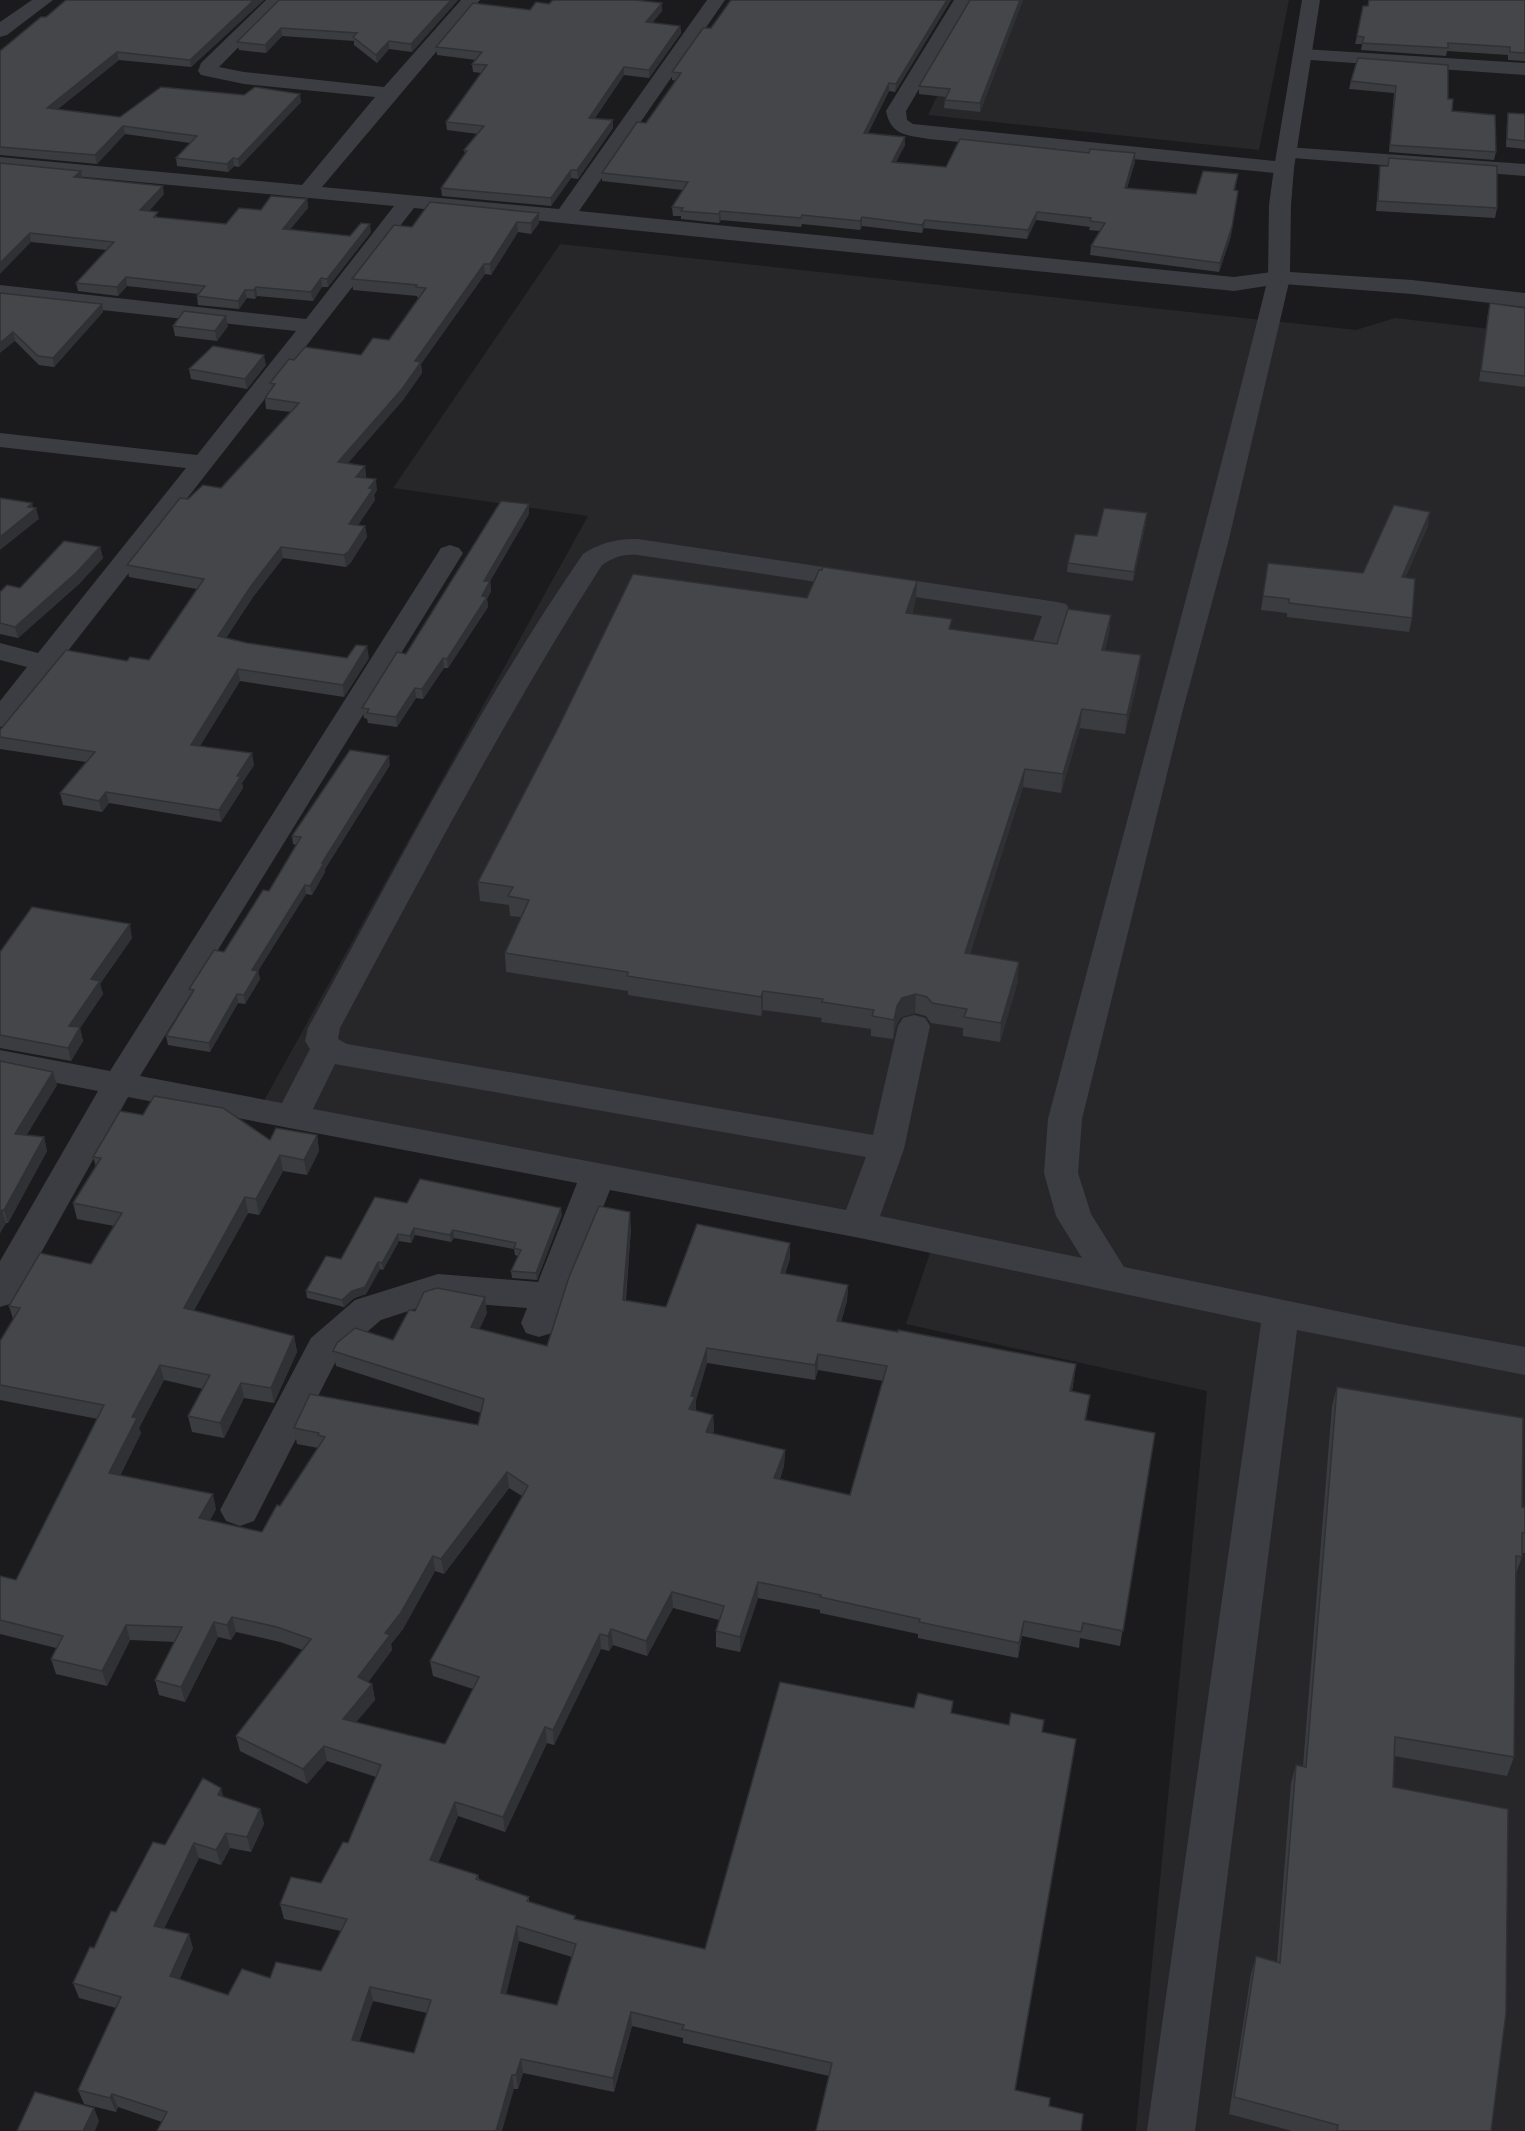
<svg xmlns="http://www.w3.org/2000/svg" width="1525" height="2131" font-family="Inter,sans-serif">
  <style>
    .built { fill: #27272a }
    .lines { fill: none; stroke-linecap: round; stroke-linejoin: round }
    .minor { fill: #3c3d42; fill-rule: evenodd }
    .tertiary { fill: #3c3d42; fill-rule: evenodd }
    .wall { fill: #3b3c40; fill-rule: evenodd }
    .shaded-wall { fill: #303134 }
    .building { fill: #45464a; stroke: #303134; stroke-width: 1.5; fill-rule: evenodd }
  </style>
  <rect width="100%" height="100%" fill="#1b1b1d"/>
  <path class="built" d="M983 0H1289L1259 150 928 115Z
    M560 244 1356 330 1395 318 1525 333V2131H1136L1207 1391 906 1324 932 1247 261 1106 588 516 393 488Z"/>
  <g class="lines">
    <path class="minor" d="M32 0H53L7 35 0 37V22Z
      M266 0H285L219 67 244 72 384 87 461 0H480L322 187 559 209 707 0H725L579 211 1234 277 1279 271 1287 273 1290 278 1228 543 1182 713 1082 1119 1078 1173 1091 1214 1124 1267 1400 1324 1525 1347V1375L1297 1330 1195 2131H1147L1261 1323 860 1238 610 1190 552 1333 539 1337 526 1333 521 1323 527 1308 439 1301 381 1320 338 1357 254 1521 240 1526 226 1521 220 1510 311 1338 355 1300 438 1274 538 1282 577 1183 128 1097 13 1303 0 1307V1261L98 1091 0 1072V1050L110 1071 441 548 450 545 459 548 463 553 140 1076 282 1103 310 1049 305 1041 308 1028C396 868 479 705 583 554 599 543 618 538 638 539L1057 602 1066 604 1070 610 1054 655 1044 657 1034 655 1030 649 1042 616 638 555C623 554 614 557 602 565 506 715 424 872 340 1028L338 1039 347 1044 873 1135 898 1026 903 1018 914 1015 925 1018 930 1026 904 1149 880 1216 1082 1258 1056 1216 1044 1173 1048 1119C1121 841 1197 565 1266 286L1234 291 414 208 10 725 0 727V701L27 667 0 660V643L38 653 186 468 0 447V433L197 455 296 331 0 299V285L306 319 394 206 0 169V157L302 185 375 97 244 84 201 75 198 71 201 63ZM335 1064 340 1065 866 1157 846 1210 313 1109Z
      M954 0H972L906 111 907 120 913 124 1284 162 1291 164 1294 168 1291 172 1284 174 929 139C907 135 891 136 886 111Z
      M1303 49 1525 63V75L1296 59 1294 55 1296 51Z
      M1287 147 1525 164V176L1280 157 1277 153 1280 149Z"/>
    <path class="tertiary" d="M1302 0H1320L1294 168 1291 205 1290 272 1412 280 1525 293V307L1412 294 1271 283 1268 278 1269 205 1274 168Z"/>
  </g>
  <path class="wall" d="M66 0H264L191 67 119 60 58 109 120 117 301 102 239 167 234 166 228 172 177 166 176 158 190 143 125 134 97 164 0 155V51L46 17Z
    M279 0H458L412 52 389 49 377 63 354 45V41L282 36 266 53 239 50 237 42Z
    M951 0 895 92 889 91 868 133 905 137V145L896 162 946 167 1089 153H1135V162L1127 188 1196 194 1238 174 1235 190 1231 236 1219 272 1090 255 1091 246 1100 231 1089 230 1090 227 1036 220 1027 239 924 228 922 233 862 226 860 230 802 224 801 227 721 220 719 223 681 219V216H673L672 207 683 190 602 181V173L646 123 676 81 672 80V72L711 28Z
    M1023 0 980 112 944 108 945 100 946 97 919 94V86Z
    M1368 0H1525V61L1508 60V55L1447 51 1446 56 1361 50 1362 44H1355L1357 36 1368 6Z
    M662 3V11L652 23 680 26 681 33 649 78 624 75 595 118 613 128 578 179 571 178 551 206 442 196 441 188 465 154 464 150 478 134 447 130 446 122 481 73 473 72 472 64 476 60 437 55 436 47 530 10 549 4Z
    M1358 58 1448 99 1452 111 1496 152 1494 160 1389 152 1394 93 1349 89 1351 81Z
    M1508 113 1525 114V149L1506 147 1507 121Z
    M1389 158 1497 208 1495 218 1376 211 1379 175 1380 166H1387Z
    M0 163 81 171 82 178 164 194 149 211 159 218 226 224 261 210 307 199 308 208 290 229 350 236 371 232 328 287H322L313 301 257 296 255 299 247 298 239 309 198 305 197 296 199 294 127 286 118 296 78 291 76 283 107 250 31 242Z
    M430 202 539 223 531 234 518 232 491 275 485 274 421 364 422 373 403 400 348 463 365 466 366 478 377 490 374 495 375 500 358 525 365 526 367 537 351 562 346 567 283 558 253 597 226 638 247 643 347 658H369L344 697 240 681 200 746 254 765 242 783 243 788 221 822 109 803 102 812 63 805 60 793 86 762 0 749V730L127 661 149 660 197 589 129 577 127 565 188 499 221 488 291 412 266 409 265 398 271 389 270 383 294 360 361 355 389 340 419 298 417 297V296L353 290 352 279 412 227Z
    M0 293 102 304 103 312 54 367 39 365 15 341Z
    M1490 303 1525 308V387L1479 381 1488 313Z
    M173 326H228L217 341 175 336Z
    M266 365 247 389 191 379 189 369Z
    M529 514 490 581 491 591 487 599 488 607 448 668H444L423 699 416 698 397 727 368 723 367 719 364 718 362 708 406 654Z
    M1146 523 1133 581 1067 572 1068 563 1097 536Z
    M1428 526 1405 578 1412 618 1409 632 1287 617V613L1261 610 1268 563 1363 573Z
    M100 547 103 558 79 584 18 638 0 634V592L20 588Z
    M917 581 916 599 912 614 951 630 1057 644 1111 615 1109 633 1105 650 1139 674 1125 734 1080 728 1061 793 1023 787 970 954 1018 981 1000 1042 963 1036V1028L931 1023 926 1016 915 1013 901 1017 896 1025 893 1039 871 1036V1029L821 1022 822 1018 763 1010 761 1016 628 995V991L506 972 505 953 521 917 510 916 509 905 480 901 478 882 807 598Z
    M390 765 325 869V872L312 895 306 894 258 971 260 979 245 1004 238 1003 210 1052 168 1045 166 1036 191 996 189 989 224 952 269 891 297 845 293 844 292 836Z
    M132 938 100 984 103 994 80 1028 83 1041 71 1061 0 1048V952Z
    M0 1061 57 1085 26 1135 44 1137 47 1151 8 1223H6L0 1233Z
    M317 1135 319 1151 307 1175 283 1171 259 1215 248 1213 194 1310 294 1336 297 1352 274 1403 244 1398 224 1438 192 1432 188 1416 203 1389 164 1380 139 1428 141 1433 120 1476 216 1509 210 1520 262 1532 318 1448 297 1444 294 1428 478 1425 481 1413 336 1366 333 1351 393 1340 415 1311 487 1313 479 1329 547 1346 631 1228 626 1300 666 1307 790 1258 785 1274 848 1285 847 1301 841 1322 1076 1364 1072 1392 1090 1395 1086 1420 1155 1433 1120 1646 1080 1638 1079 1648 1022 1636 1018 1658 918 1638V1634L820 1613V1610L758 1598 740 1652 716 1647V1631L719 1620 673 1608 647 1656 613 1645 609 1651 601 1649 554 1745 547 1743 505 1832 458 1816 438 1863 478 1875 479 1879 529 1897V1902L575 1916V1919L705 1949 914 1708 952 1714 1009 1725 1044 1720 829 2076 683 2043V2038L632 2026 614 2092 523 2073 518 2089H514L162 2122 118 2107 116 2112 84 2104 78 2090 116 2008 79 1998 73 1983 116 1912 165 1845 224 1797 260 1809 264 1824 251 1852 230 1848 221 1865 199 1858 164 1928 193 1948 179 1980 228 1995 270 1978 321 1971 341 1931 284 1919 280 1904 321 1883 348 1843 376 1777 327 1761 307 1784 240 1751 236 1736 303 1650 280 1642 236 1632 231 1640 218 1637 185 1702 159 1695 155 1680 175 1642 130 1640 107 1686 56 1674 51 1659 56 1648 0 1634V1576L16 1580 98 1419 0 1400V1341L13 1319 9 1306 91 1264 114 1226 77 1219 73 1203 96 1167 93 1157ZM707 1363 815 1380 818 1370 883 1381 850 1495 780 1479 784 1466 785 1450 713 1433 714 1430 713 1415 696 1411V1400ZM509 1488 522 1496 430 1661 433 1676 473 1689 445 1744 356 1722 375 1700 372 1684 368 1682 392 1650 391 1644 403 1629 435 1571 444 1574ZM519 1941 572 1957 557 2005 506 1994ZM373 2001 427 2013 414 2053 359 2042Z
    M407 1203 562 1215 537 1280 512 1278 511 1271 518 1256 515 1255 514 1249 454 1238 451 1242 415 1235 411 1243 399 1241 383 1270 380 1269 366 1294 354 1298 344 1307 307 1298 306 1291 341 1259Z
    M1337 1387 1522 1507H1525V1553H1522V1557L1515 1576 1514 1757 1507 1776 1394 1756 1393 1787 1491 2131H1292L1229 2114 1251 1974 1256 1956 1277 1962 1291 1783 1296 1765 1303 1766 1332 1406Z"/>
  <path class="shaded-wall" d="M254 0H264L191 67 190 60Z
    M451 0H458L412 52 411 44Z
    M947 0H951L895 92 896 84Z
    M1020 0H1023L980 112V103Z
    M662 3V11L646 30V22Z
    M680 26 681 33 649 78V70Z
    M281 28 282 36 266 53 265 45Z
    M389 41V49L377 63 376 55Z
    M117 52 119 60 49 116 47 108Z
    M624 67V75L589 126V118Z
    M889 83V91L864 141V133Z
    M300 94 301 102 239 167 238 159Z
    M613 120V128L578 179 577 170Z
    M123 126 125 134 97 164 95 155Z
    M905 137V145L892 170V162Z
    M1135 153V162L1124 197 1125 188Z
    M233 158 234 166 228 172 227 164Z
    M571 170V178L551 206V198Z
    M81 171 82 179 74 177Z
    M163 186 164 194 141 219 140 210Z
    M1238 191 1231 236 1219 272 1220 263Z
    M307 199 308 208 284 237 283 229Z
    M720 211 721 220 719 223V214Z
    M1037 212 1036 220 1027 239 1028 230Z
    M539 213V223L531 234V223Z
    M862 217V226L860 230V221Z
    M925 220 924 228 922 233V225Z
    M517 222 518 232 491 275 490 264Z
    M370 224 371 232 328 287 327 279Z
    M30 233 31 242 0 274V263Z
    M484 264 485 274 421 364 422 373 403 400 339 473 338 462 415 361Z
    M126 277 127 286 118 296 117 287Z
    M321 278 322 287 313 301 311 292Z
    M256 287 257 296 255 299 254 290Z
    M245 290 247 298 239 309 238 301Z
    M102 304 103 312 54 367 53 358Z
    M226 316 228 326 217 341 215 331Z
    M13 332 15 341 0 353V343Z
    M264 355 266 365 247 389 245 379Z
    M365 466 366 477 357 488 356 477Z
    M376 479 377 490 374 495 375 500 351 535 349 524 369 488Z
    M32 503 34 510 36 508 39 519 0 550V537Z
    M529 504V514L485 590 484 581Z
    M1430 512 1428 526 1399 591 1402 577Z
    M1147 513 1146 523 1133 581 1134 572Z
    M365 526 367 537 351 562 346 567 344 555Z
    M100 547 103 558 79 584 18 638 15 627Z
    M281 547 283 558 253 597 220 647 218 636 251 586Z
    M490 581 491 591 487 599 488 607 448 668 447 659Z
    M917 581 916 599 906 631V613Z
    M1111 615 1109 633 1100 669 1102 650Z
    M367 646 369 658 344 697 343 685Z
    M1141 655 1139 674 1125 734 1127 715Z
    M443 658 444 668 423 699 422 689Z
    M238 669 240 681 193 757 191 745Z
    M415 688 416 698 397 727 396 717Z
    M1082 709 1080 728 1061 793 1063 774Z
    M252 753 254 765 242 783 243 788 221 822 219 810 237 776Z
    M389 756 390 765 325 869V872L312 895 310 886 322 863Z
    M1025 769 1023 787 964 972 965 953Z
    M106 792 109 803 102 812 99 801Z
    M305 885 306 894 258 971 260 979 245 1004 244 995 252 970Z
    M130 924 132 938 100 984 103 994 80 1028 83 1041 71 1061 68 1048 69 1026 91 979Z
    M1019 962 1018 981 1000 1042 1001 1023Z
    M763 991V1010L761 1016V997Z
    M237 994 238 1003 210 1052 209 1043Z
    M916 994 915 1013 901 1017 896 1025 893 1039 894 1020 897 1006 902 998Z
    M53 1072 57 1085 19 1148 15 1134Z
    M317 1135 319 1151 307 1175 304 1160Z
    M44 1137 47 1151 8 1223 4 1210Z
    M280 1155 283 1171 259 1215 256 1199Z
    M245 1197 248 1213 187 1323 184 1308Z
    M561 1208 562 1215 537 1280 536 1273Z
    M2 1210 6 1223 0 1233V1213Z
    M630 1212 631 1228 624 1315 623 1300Z
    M414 1228 415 1235 411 1243 410 1236Z
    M453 1230 454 1238 451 1242 450 1235Z
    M398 1234 399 1241 383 1270 382 1263Z
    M790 1243V1258L781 1289V1273Z
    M378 1262 380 1269 366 1294 354 1298 344 1307 342 1300Z
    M848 1285 847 1301 836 1337 837 1321Z
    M485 1297 487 1313 473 1343 471 1327Z
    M294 1336 297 1352 274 1403 271 1388Z
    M707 1348V1363L696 1400V1413L689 1409 691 1396Z
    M818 1354V1370L815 1380V1365Z
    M1076 1364 1074 1379 1068 1407 1070 1391Z
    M160 1365 164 1380 139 1428 141 1433 113 1489 109 1473 132 1417Z
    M241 1383 244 1398 224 1438 220 1423Z
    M713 1415 714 1430 707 1447 706 1432Z
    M785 1450 784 1466 774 1493V1478Z
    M507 1472 509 1488 444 1574 441 1559Z
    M213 1494 216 1509 203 1533 199 1518Z
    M433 1556 435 1571 403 1629 391 1644 392 1650 361 1692 358 1677Z
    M758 1582V1598L740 1652V1637Z
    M672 1592 673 1608 647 1656 646 1641Z
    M232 1617 236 1632 231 1640 227 1625Z
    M1024 1621 1022 1636 1018 1658 1019 1643Z
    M214 1622 218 1637 185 1702 181 1687Z
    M126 1625 130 1640 107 1686 102 1671Z
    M611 1629 613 1645 609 1651 608 1636Z
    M600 1634 601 1649 554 1745 553 1730Z
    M372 1684 375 1700 346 1734 343 1719Z
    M545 1727 547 1743 505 1832 503 1817Z
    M324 1746 327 1761 307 1784 303 1769Z
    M221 1788 225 1803 218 1795Z
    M455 1802 458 1816 433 1875 430 1860Z
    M260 1809 264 1824 251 1852 247 1837Z
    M226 1833 230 1848 221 1865 216 1850Z
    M194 1843 199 1858 158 1941 154 1926Z
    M517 1926 519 1941 503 2008 501 1993Z
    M189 1934 193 1948 175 1991 170 1976Z
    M370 1987 373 2001 355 2054 352 2040Z
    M631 2012 632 2026 614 2092 613 2078Z
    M521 2059 523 2073 518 2089 516 2075Z
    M512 2075 514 2089 502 2131H496Z
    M112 2094 118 2107 116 2112 110 2098Z
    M94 2108 99 2121 95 2131H83Z"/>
  <path class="building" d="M66 0H254L190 60 117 52 47 108 120 117 161 87 244 95 255 87 300 94 238 159 233 158 227 164 176 158 197 136 123 126 95 155 0 147V51L41 17H46Z
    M279 0H451L411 44 389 41 376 55 353 37 357 33 281 28 265 45 237 42Z
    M553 0H635L662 3 646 22 680 26 649 70 624 67 589 118 613 120 577 170H571L551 198 441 188 467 151 464 150 484 126 446 122 487 65 472 64 482 52 436 47 473 3 530 10 536 2 549 4Z
    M731 0H947L896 84 889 83 864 133 905 137 892 162 946 167 960 139 1089 153 1090 149 1135 153 1125 188 1196 194 1203 171 1238 174 1234 190 1238 191 1232 227 1220 263 1091 246 1105 223 1090 221 1091 218 1037 212 1028 230 925 220 922 225 862 217 860 221 802 215 801 218 720 211 719 214 681 211 683 208 672 207 688 182 602 173 637 122 646 123 681 73 672 72 703 28H711Z
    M970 0H1020L980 103 945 100 950 89 919 86Z
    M1369 0H1525V53L1510 52V47L1448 43V48L1362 43 1364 37 1357 36 1363 6H1368Z
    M1358 58 1448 65V99H1453L1452 111 1495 115 1496 152 1390 145 1396 86 1351 81Z
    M1508 113 1525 114V141L1507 139Z
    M1389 158 1497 166V208L1378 201 1380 166H1388Z
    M0 163 81 171 74 177 163 186 140 210 158 212 154 217 226 224 239 208 261 210 271 196 307 199 283 229 350 236 361 223 370 224 327 279 321 278 311 292 256 287 254 290H245L238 301 197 296 205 286 126 277 117 287 76 283 114 242 30 233 0 263Z
    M430 202 539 213 531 223 517 222 490 264H484L415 361 421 362 402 389 338 462 365 466 356 477 376 479 369 488 373 489 349 524 365 526 349 551 344 555 281 547 251 586 218 636 247 643 347 658 356 645 367 646 343 685 238 669 191 745 252 753 237 776H241L219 810 106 792 99 801 60 793 95 752 0 737V730L66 650 127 661 130 657 149 660 204 579 127 565 180 498 188 499 203 485 221 488 299 403 265 398 275 384 270 383 289 359 294 360 305 347 361 355 373 338 389 340 426 288 416 287 417 285 352 279 394 225 412 227Z
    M0 293 102 304 53 358 38 356 13 332 0 343Z
    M1490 303 1525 308V376L1481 371Z
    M184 311 226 316 215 331 173 326Z
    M213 346 264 355 245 379 189 369Z
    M0 498 32 503 28 507 36 508 0 537Z
    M501 501 529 504 484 581H490L482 596 487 597 447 659 443 658 422 689 415 688 396 717 367 713 369 709 362 708 397 652 406 654Z
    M1394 505 1430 512 1402 577 1415 579 1412 618 1289 603V599L1263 596 1268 563 1363 573Z
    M1104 508 1147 513 1134 572 1068 563 1075 534 1097 536Z
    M64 541 100 547 76 573 15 627 0 623V592L7 585 20 588Z
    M823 567 917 581 906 613 952 619 949 629 1057 644 1068 609 1111 615 1102 650 1141 655 1127 715 1082 709 1063 774 1025 769 965 953 1019 962 1001 1023 964 1017 967 1009 932 1003 927 997 916 994 902 998 897 1006 894 1020 872 1016 874 1010 822 1002 823 999 763 991 761 997 627 976 628 972 505 953 529 900 508 896 513 887 478 882 557 730 633 574 807 598 819 570H822Z
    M350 750 389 756 322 863H324L310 886 305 885 252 970 258 971 244 995 237 994 209 1043 166 1036 194 990 189 989 214 950 224 952 263 890 269 891 301 837 292 836Z
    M32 907 130 924 91 979 100 981 69 1026 80 1027 68 1048 0 1035V952Z
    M0 1061 53 1072 15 1134 44 1137 4 1210H2L0 1213Z
    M154 1096 223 1108 270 1140 276 1128 317 1135 304 1160 280 1155 256 1199 245 1197 184 1308 294 1336 271 1388 241 1383 220 1423 188 1416 210 1375 160 1365 132 1417 137 1418 109 1473 213 1494 199 1518 262 1532 277 1505 280 1506 325 1437 318 1435 319 1433 294 1428 310 1394 478 1425 484 1399 333 1351 337 1343 355 1328 393 1340 409 1310 415 1311 424 1292 437 1288 485 1297 471 1327 547 1346 569 1277 599 1206 630 1212 623 1300 666 1307 697 1224 790 1243 781 1273 848 1285 837 1321 898 1332V1330L1076 1364 1070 1391 1090 1395 1085 1420 1155 1433 1123 1631 1083 1623 1081 1632 1024 1621 1019 1643 919 1622 920 1619 820 1597 821 1595 758 1582 740 1637 716 1631 724 1606 672 1592 646 1641 611 1629 608 1636 600 1634 553 1730 545 1727 503 1817 455 1802 430 1860 478 1875 476 1879 529 1897 527 1901 575 1916 574 1919 705 1949 780 1682 914 1708 918 1693 953 1701 951 1713 1009 1725 1011 1713 1044 1720 1042 1732 1076 1739 1015 2090 1050 2098 1049 2106 1083 2114 1081 2131H816L832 2063 682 2029 684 2025 631 2012 613 2078 521 2059 516 2075H512L496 2131H157L167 2112 112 2094 110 2098 78 2090 121 1997 73 1983 90 1947 94 1948 111 1911 116 1912 153 1842 165 1845 203 1778 221 1788 218 1795 260 1809 247 1837 226 1833 216 1850 194 1843 154 1926 189 1934 170 1976 228 1995 242 1969 270 1978 276 1962 321 1971 347 1919 280 1904 291 1877 321 1883 343 1842 348 1843 381 1765 324 1746 303 1769 236 1736 311 1639 277 1627 232 1617 227 1625 214 1622 181 1687 155 1680 182 1627 126 1625 102 1671 51 1659 63 1636 0 1620V1576L16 1580 104 1405 0 1385V1341L20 1308 9 1306 40 1253 91 1264 122 1213 73 1203 101 1158 93 1157 120 1111 143 1115ZM707 1348 815 1365 818 1354 887 1366 850 1495 774 1478 785 1450 706 1432 713 1415 689 1409 695 1397 691 1396ZM507 1472 528 1486 430 1661 479 1677 445 1744 343 1719 372 1684 358 1677 390 1635 385 1633 400 1614 433 1556 441 1559ZM517 1926 576 1944 557 2005 501 1993ZM370 1987 431 2000 414 2053 352 2040Z
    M420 1179 561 1208 536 1273 511 1271 521 1250 514 1248 516 1243 453 1230 450 1235 414 1228 410 1236 398 1234 382 1263 378 1262 365 1287 352 1291 342 1300 306 1291 326 1256 341 1259 375 1197 407 1203Z
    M1337 1387 1523 1418 1522 1507H1525V1533H1522V1557L1516 1556 1514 1757 1395 1737 1393 1787 1508 1809 1506 2013 1491 2131H1337L1338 2125 1234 2097 1256 1956 1280 1963 1296 1765 1306 1767Z
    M35 2092 94 2108 83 2131H17Z"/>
</svg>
